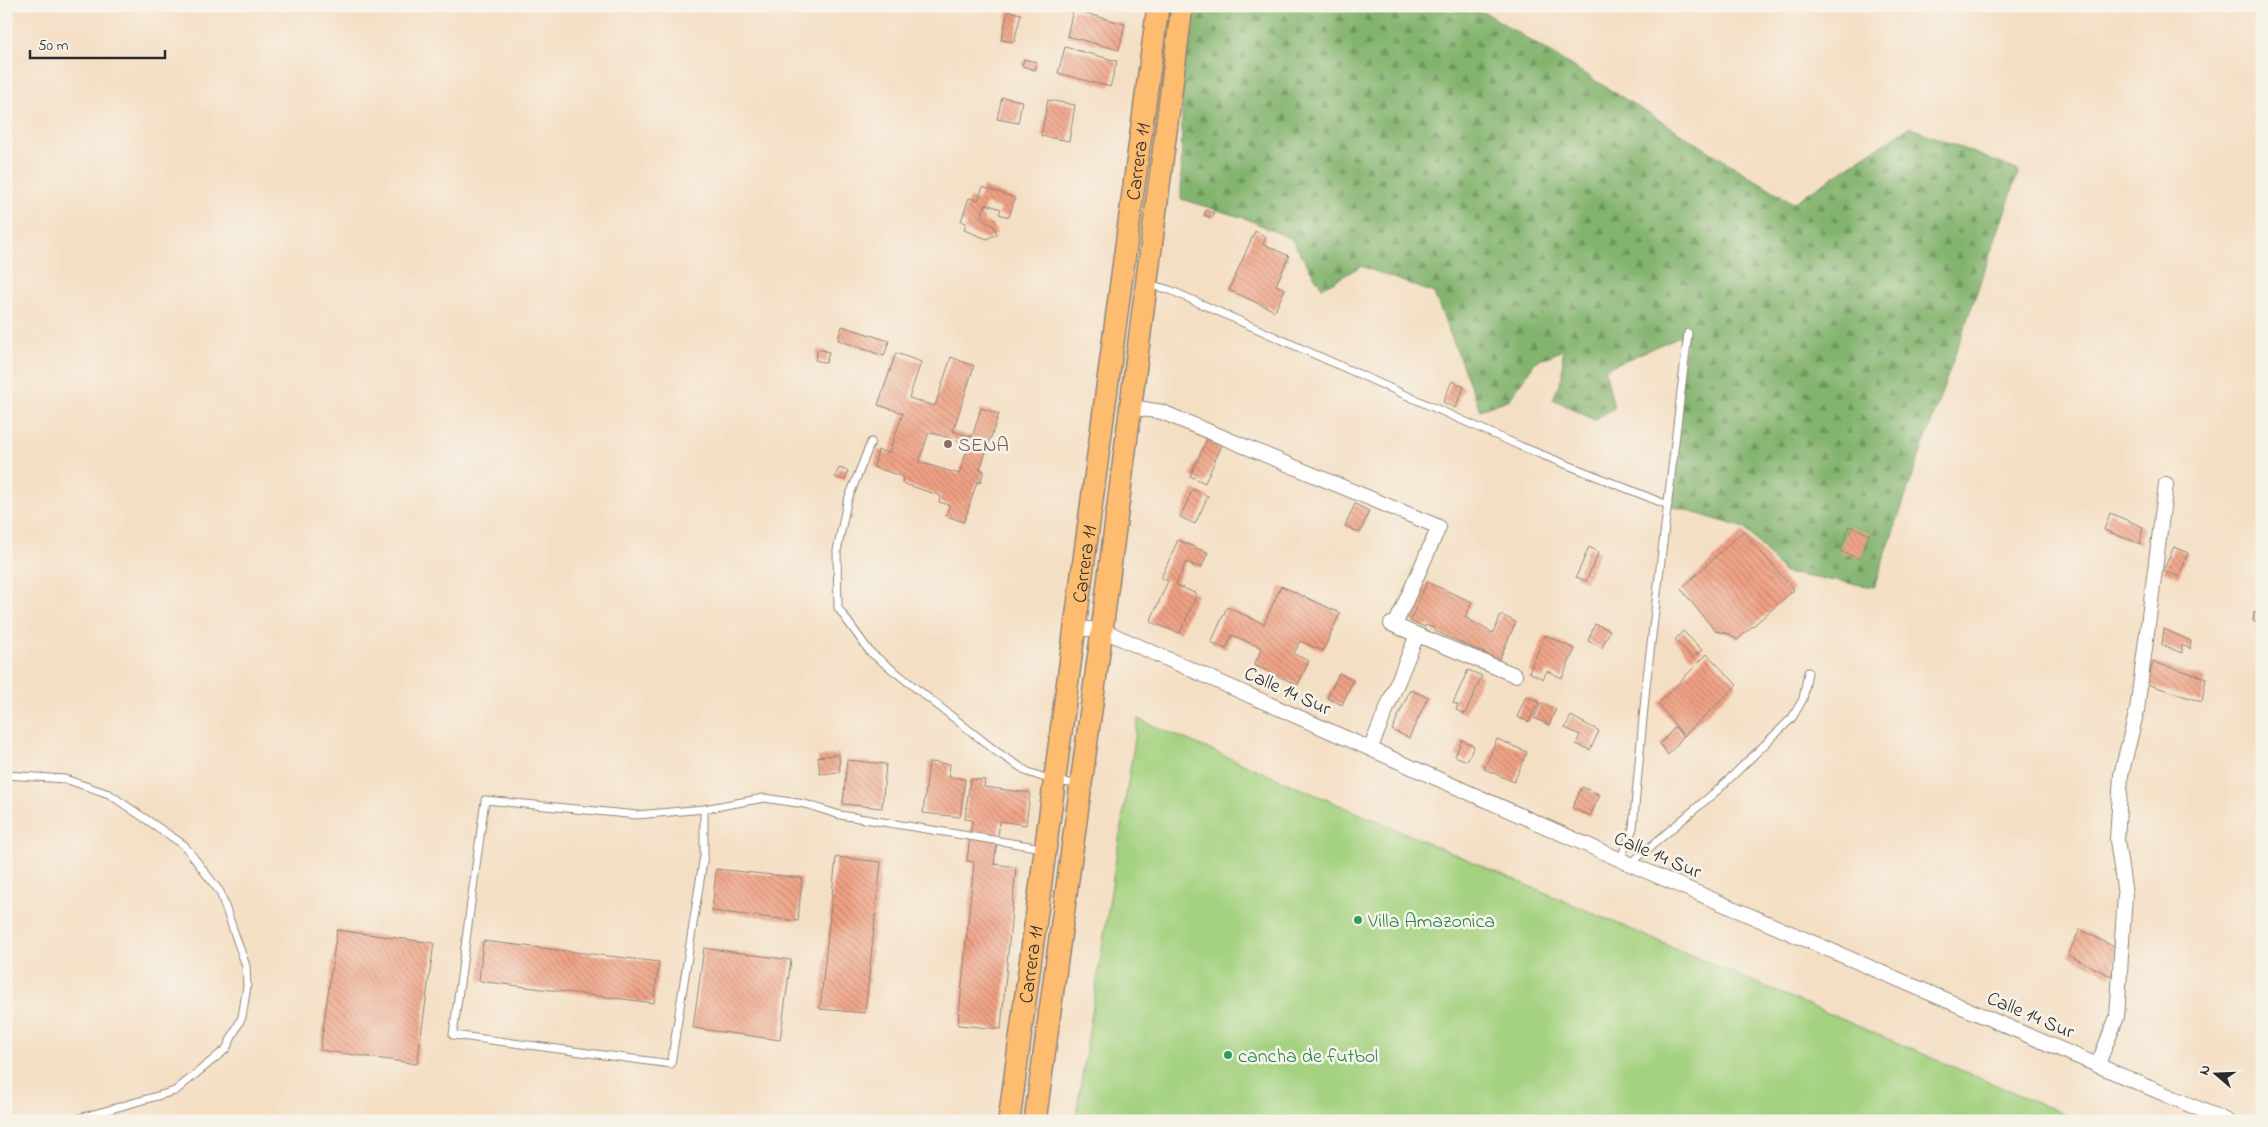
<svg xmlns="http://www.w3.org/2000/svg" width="2268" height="1127" font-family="'Indie Flower',sans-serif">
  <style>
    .grass { fill: #a4d280; stroke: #687e56 }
    .forest { fill: url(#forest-firs); stroke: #57704c }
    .building { fill: url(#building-back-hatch); fill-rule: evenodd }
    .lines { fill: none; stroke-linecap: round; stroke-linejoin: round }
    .service-casing { stroke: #908578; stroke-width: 9 }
    .minor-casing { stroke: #908578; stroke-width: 16 }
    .primary-casing { stroke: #908578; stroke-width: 24 }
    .service { stroke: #fff; stroke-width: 7 }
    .minor { stroke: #fff; stroke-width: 14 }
    .primary { stroke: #febc70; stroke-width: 21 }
    .education-dot { fill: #8d6e63; stroke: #f7f3e8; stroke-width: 2 }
    .leisure-dot { fill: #2e9e5b; stroke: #f7f3e8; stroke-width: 2 }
    .labels { text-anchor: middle; stroke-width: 5; stroke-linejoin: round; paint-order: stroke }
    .street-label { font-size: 20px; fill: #2b2b2b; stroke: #f7f3e8 }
    .education-label { font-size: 20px; fill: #785e54; stroke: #f7f3e8; text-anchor: start }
    .leisure-label { font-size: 20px; fill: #27864d; stroke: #f7f3e8; text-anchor: start }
  </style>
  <defs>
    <pattern id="forest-firs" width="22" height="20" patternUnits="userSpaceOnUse" patternTransform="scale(1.25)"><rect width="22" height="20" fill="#83b46e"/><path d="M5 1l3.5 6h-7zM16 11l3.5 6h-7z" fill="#6b935b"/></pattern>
    <pattern id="building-back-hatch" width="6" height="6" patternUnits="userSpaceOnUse" patternTransform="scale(1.25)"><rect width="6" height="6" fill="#f0a184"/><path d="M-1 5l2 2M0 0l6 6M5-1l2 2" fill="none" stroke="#c3836c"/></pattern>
  </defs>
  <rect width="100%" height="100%" fill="#f7f3e8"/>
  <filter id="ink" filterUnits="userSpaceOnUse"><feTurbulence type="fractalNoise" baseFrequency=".02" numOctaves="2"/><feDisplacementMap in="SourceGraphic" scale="10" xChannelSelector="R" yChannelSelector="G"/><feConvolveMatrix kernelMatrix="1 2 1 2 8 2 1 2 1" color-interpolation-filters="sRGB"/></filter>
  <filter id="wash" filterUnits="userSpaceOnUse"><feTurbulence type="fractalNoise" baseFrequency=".0096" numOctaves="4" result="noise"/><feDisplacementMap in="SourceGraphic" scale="20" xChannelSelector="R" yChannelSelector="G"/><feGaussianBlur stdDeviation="1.12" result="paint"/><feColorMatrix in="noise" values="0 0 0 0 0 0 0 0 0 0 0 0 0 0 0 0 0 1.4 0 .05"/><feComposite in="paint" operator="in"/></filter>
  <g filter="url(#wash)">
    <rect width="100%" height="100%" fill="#f4dfc4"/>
    <path class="grass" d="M1138 719 2080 1121H1075Z"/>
    <path class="forest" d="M1183 6H1387L1486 13 1793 203 1909 127 2019 171 1874 587 1784 573 1745 528 1668 505 1687 333 1605 369 1614 408 1594 420 1553 399 1562 377 1563 350 1535 362 1510 399 1480 410 1434 293 1361 266 1322 288 1291 239 1247 219 1181 199Z"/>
    <g id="blocks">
      <path class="building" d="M1073 10 1125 24 1119 50 1067 36Z
        M1008 11 1021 14 1014 42 1001 40Z
        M1065 47 1117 61 1110 87 1058 73Z
        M1024 59 1037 62 1035 70 1022 66Z
        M1002 97 1022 101 1018 123 997 119Z
        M1048 100 1075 105 1069 141 1041 136Z
        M983 187 1015 198 1009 217 999 214 1001 209 986 204 981 217 984 218V221L994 226 997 234 987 239 964 230 966 223 961 221 969 198 978 200Z
        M1206 210 1214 213 1212 218 1204 215Z
        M1255 231 1266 237 1263 244 1289 256 1276 285 1285 289 1275 311 1229 290Z
        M842 326 889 341 884 356 838 340Z
        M818 349 829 352 826 363 815 360Z
        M896 353 921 362 909 398 935 406 951 357 974 366 953 431 972 437 981 408 999 414 980 469 984 471 980 483 977 482 964 522 946 516 949 505 939 502 941 496 902 483 903 477 874 467 878 450 889 453 903 413 878 405ZM929 432 969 444 959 474 919 462Z
        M1452 381 1464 387 1455 408 1443 402Z
        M1207 439 1222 445 1205 483 1190 476Z
        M839 468 848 471 845 480 835 477Z
        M1193 489 1208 496 1195 524 1180 517Z
        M1355 504 1369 511 1360 533 1345 526Z
        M2110 513 2143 527 2140 544 2104 530Z
        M1849 526 1869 534 1860 559 1840 551Z
        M1743 531 1794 590 1737 640 1729 634 1715 631 1681 589Z
        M1178 540 1208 553 1201 568 1186 562 1176 585 1197 594 1180 633 1150 622 1168 581 1161 578Z
        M1589 547 1599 552 1586 581 1576 577Z
        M2174 547 2188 553 2179 577 2163 571Z
        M1427 582 1472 602 1465 617 1493 633 1501 615 1516 622 1499 660 1435 631 1434 628 1426 625 1425 627 1410 621Z
        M1281 586 1340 613 1323 651 1300 641 1294 654 1309 661 1298 685 1254 665 1262 648 1232 635 1226 649 1211 643 1227 607 1264 624Z
        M2254 612 2262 615V625L2253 621Z
        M1595 624 1610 630 1602 648 1588 641Z
        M2164 629 2191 641 2190 649 2182 645V653L2162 645Z
        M1683 631 1702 650 1692 658 1675 640Z
        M1545 635 1575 649 1562 678 1547 671 1543 679 1529 672Z
        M1707 654 1737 685 1684 736 1658 704Z
        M2153 662 2206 678 2202 702 2147 684Z
        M1468 670 1482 676 1465 714 1456 710 1458 705 1453 703Z
        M1339 673 1353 680 1342 705 1327 698Z
        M1410 690 1428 697 1409 738 1392 730Z
        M1526 696 1539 702 1529 722 1517 717Z
        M1541 703 1556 709 1549 725 1534 718Z
        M1571 716 1599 731 1590 750 1576 744 1580 735 1565 728Z
        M1675 727 1683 737 1668 755 1660 744Z
        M1497 739 1527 752 1514 782 1484 769Z
        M1462 740 1474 746 1467 761 1455 756Z
        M839 754 840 772 820 774 818 757Z
        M847 760 886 764 882 808 843 804Z
        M929 762 950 764 949 777 965 779 960 817 923 813Z
        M970 779 985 780 984 787 1030 793 1026 825 1000 821 994 864 1016 867 1001 1029 958 1025 974 862 967 861 972 820 965 819Z
        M1582 787 1600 795 1590 816 1572 808Z
        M836 857 881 862 865 1013 820 1009Z
        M716 869 802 878 798 921 712 911Z
        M2080 929 2118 949 2111 976 2068 955Z
        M337 930 434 943 417 1064 320 1050Z
        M483 941 659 962 654 1003 479 981Z
        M704 948 791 960 780 1040 693 1028Z"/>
    </g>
  </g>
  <g filter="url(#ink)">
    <use href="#blocks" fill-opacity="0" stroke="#908578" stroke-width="1"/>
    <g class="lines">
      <g class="service-casing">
        <path id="service" d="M1149 284 1170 290 1520 446 1668 505
          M871 442 847 502 837 551 838 608 870 652 997 752 1028 772 1054 781 1079 784
          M6 775 65 779 109 794 184 845 220 892 246 966 247 986 242 1017 226 1049 175 1091 69 1121
          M704 809V855L671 1064 453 1035 485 800 637 815 704 809 764 798 805 804 840 815 1042 848
          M1620 860 1633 828 1646 686 1688 333
          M1630 864 1720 788 1792 718 1803 699 1808 672"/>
      </g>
      <g class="minor-casing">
        <path id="minor" d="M1131 407 1162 412 1439 527 1395 625
          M1391 624 1515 675
          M1074 628 1102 630 1630 864 2227 1121
          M1371 747 1417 635
          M2098 1064 2117 1017 2125 895 2117 840 2121 775 2137 710 2166 484"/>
      </g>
      <g class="primary-casing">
        <g id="primary">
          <path id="s1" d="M1009 1121 1158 6"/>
          <path d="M1035 1121 1102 630 1182 6"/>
        </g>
      </g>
      <use href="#service" class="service"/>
      <use href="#minor" class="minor"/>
      <use href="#primary" class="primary"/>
    </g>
  </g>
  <circle class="education-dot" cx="948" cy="444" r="5"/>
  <g class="leisure-dot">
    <circle cx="1358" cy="920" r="5"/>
    <circle cx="1228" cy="1055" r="5"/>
  </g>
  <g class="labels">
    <g class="street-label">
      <text dy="7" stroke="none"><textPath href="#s1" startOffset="968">Carrera 11</textPath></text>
      <text dy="7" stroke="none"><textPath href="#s1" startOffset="562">Carrera 11</textPath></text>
      <text transform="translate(1288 690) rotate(24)" y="7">Calle 14 Sur</text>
      <text transform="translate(1658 854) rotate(23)" y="7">Calle 14 Sur</text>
      <text dy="7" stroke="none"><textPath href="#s1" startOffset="158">Carrera 11</textPath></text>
      <text transform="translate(2031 1014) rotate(23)" y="7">Calle 14 Sur</text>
    </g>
    <g class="education-label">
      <text x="958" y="451">SENA</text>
    </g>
    <g class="leisure-label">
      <text x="1368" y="927">Villa Amazonica</text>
      <text x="1238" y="1062">cancha de futbol</text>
    </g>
  </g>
  <rect width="2268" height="1127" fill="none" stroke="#f7f3e8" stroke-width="25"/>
  <g transform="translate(2216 1074) rotate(289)" stroke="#f7f3e8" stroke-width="4" paint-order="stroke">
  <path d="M0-4L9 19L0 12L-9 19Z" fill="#2b2b2b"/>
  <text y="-8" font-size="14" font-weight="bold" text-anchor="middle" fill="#2b2b2b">N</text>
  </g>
  <path d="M30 50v8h135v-8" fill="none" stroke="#2b2b2b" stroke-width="2.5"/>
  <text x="38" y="50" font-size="15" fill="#2b2b2b" stroke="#f7f3e8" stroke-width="4" paint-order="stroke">50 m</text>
</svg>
